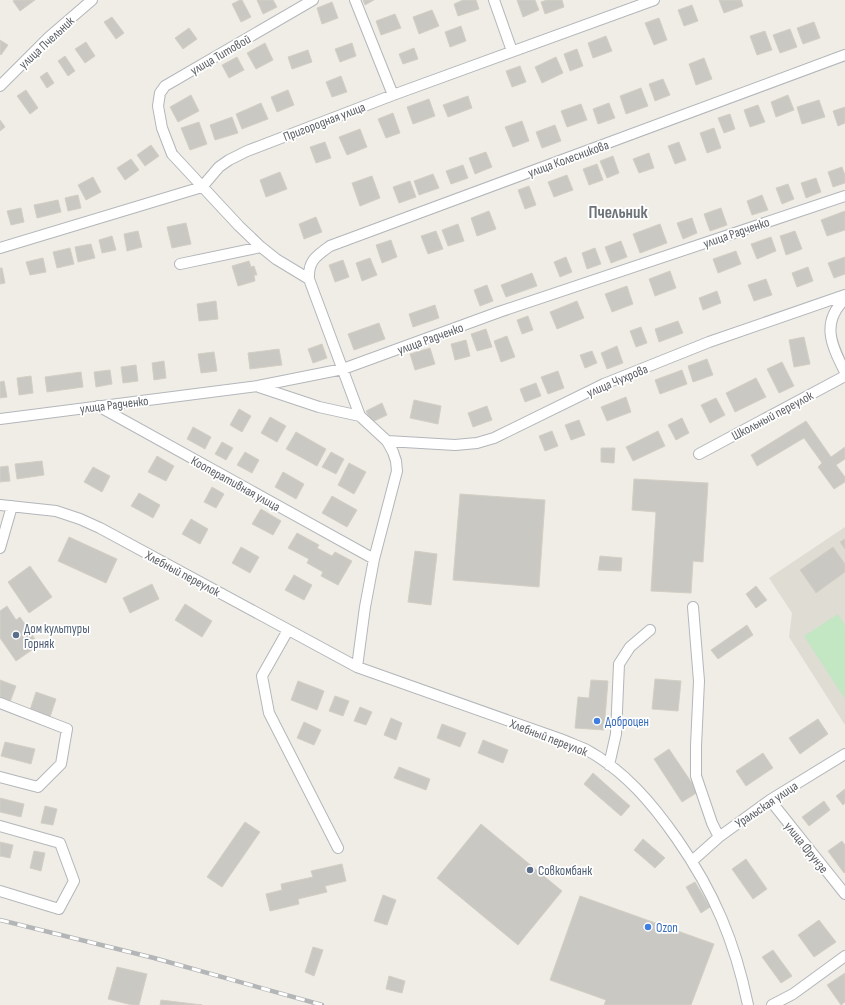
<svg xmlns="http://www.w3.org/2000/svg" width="845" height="1005" font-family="'Sofia Sans Condensed',sans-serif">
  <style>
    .education { fill: #dfdcd4 }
    .green { fill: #c3e6c3 }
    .building { fill: #cac8c3; stroke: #d4cfc4 }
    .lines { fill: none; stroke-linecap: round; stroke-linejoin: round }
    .minor-casing { stroke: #b3b6ba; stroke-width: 12 }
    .minor { stroke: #fff; stroke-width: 10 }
    .rail-casing { stroke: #b4b5b6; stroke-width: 4.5 }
    .rail { stroke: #fff; stroke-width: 3; stroke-dasharray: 9; stroke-linecap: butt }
    .service-dot { fill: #5c6f8a; stroke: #fff; stroke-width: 1.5 }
    .shop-dot { fill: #3f7fe0; stroke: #fff; stroke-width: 1.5 }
    .labels { text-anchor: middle; stroke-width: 3.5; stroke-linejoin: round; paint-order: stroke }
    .street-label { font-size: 13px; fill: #5d6166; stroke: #fff }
    .service-label { font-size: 13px; fill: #4e5e75; stroke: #fff; text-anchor: start }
    .shop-label { font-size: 13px; fill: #366cbe; stroke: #fff; text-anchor: start }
    .district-label { font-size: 17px; font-weight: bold; fill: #6e7378; stroke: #fff }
  </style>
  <rect width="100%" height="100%" fill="#efede6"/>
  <path class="education" d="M845 527V725L789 637 792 613 769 578Z"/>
  <path class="green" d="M838 614 845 625V699L804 636Z"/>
  <path class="building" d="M14 0H35L20 11 13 1Z
    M240 0H242L251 17 241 22 232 4Z
    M257 0H273L277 7 263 14Z
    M363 0H374L365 5Z
    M463 0H476L479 9 458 16 454 4Z
    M517 0H535L539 10 523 17Z
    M547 0H562L564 7 545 14 541 2Z
    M719 0H741L743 6 724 13Z
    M332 2 338 18 322 24 317 8Z
    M692 5 698 21 684 26 678 10Z
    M432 10 439 26 419 34 413 17Z
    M395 14 401 28 381 35 376 21Z
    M112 17 124 33 116 39 104 22Z
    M659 18 667 40 654 45 645 23Z
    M814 22 820 38 803 44 797 28Z
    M461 26 466 41 450 47 445 32Z
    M189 28 197 39 183 49 175 38Z
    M790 29 797 47 780 53 773 35Z
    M765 31 772 50 757 55 750 36Z
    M606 36 612 51 593 58 588 43Z
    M0 40 8 45 1 55 0 54Z
    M86 42 95 56 85 63 75 49Z
    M265 43 273 60 256 69 247 53Z
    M352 43 356 56 340 62 335 49Z
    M414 48 418 59 403 64 399 54Z
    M577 49 583 66 570 71 564 54Z
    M308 50 312 62 292 69 288 57Z
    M65 56 75 71 68 76 58 61Z
    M237 57 244 70 229 78 222 65Z
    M556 57 563 73 542 83 535 67Z
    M704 58 712 79 696 85 689 64Z
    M520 66 526 82 512 87 506 71Z
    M47 72 54 83 47 88 40 77Z
    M341 76 347 92 332 97 326 82Z
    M663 79 670 95 655 101 649 84Z
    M641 88 648 106 626 114 620 96Z
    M26 90 38 108 30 114 17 96Z
    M288 90 294 105 277 112 271 97Z
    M191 95 199 111 178 122 170 107Z
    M788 95 794 110 776 117 771 102Z
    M468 96 472 108 448 117 443 105Z
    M429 99 435 116 413 124 407 107Z
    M819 100 825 117 802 124 797 107Z
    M261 103 268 119 242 129 236 114Z
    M609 103 615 118 598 124 593 109Z
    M581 104 587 120 567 127 561 111Z
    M758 105 765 122 750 127 744 110Z
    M845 107V123L838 126 833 111Z
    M393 113 400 133 386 138 378 119Z
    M730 114 735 129 724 133 718 118Z
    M232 117 238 133 215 140 210 125Z
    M0 120 5 127 0 131Z
    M522 121 529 141 513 147 505 127Z
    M199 122 207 144 190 150 181 128Z
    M555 125 561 141 542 148 536 132Z
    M714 128 721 148 707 153 700 133Z
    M360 129 367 147 347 155 339 137Z
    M325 142 331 158 316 163 310 147Z
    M679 142 686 160 675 164 668 146Z
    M151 145 159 156 145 166 137 155Z
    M486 152 492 167 475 174 469 158Z
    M649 153 654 168 639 173 633 159Z
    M613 156 619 173 607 178 600 161Z
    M131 159 139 170 125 180 117 168Z
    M597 164 603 180 589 185 583 169Z
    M463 165 468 178 451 184 446 171Z
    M842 167 845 175V183L833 187 828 172Z
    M280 172 287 189 266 197 260 180Z
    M433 174 439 188 419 195 414 181Z
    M567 175 573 190 554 197 548 182Z
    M372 176 380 198 360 206 352 183Z
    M93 177 101 192 86 200 78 185Z
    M816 178 821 192 806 198 801 183Z
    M410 181 416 197 399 203 393 187Z
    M788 184 794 199 782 204 776 188Z
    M529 186 536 205 525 209 518 190Z
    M78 195 81 208 68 211 65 198Z
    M762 195 768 210 752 215 747 201Z
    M58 200 61 212 37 218 34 205Z
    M21 208 24 222 11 225 7 211Z
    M721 208 727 225 710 231 704 214Z
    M489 211 496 229 477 236 471 218Z
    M845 211V230L827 236 821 220Z
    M316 217 322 232 304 239 299 224Z
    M692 218 697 233 683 239 677 223Z
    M186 223 191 244 172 248 167 227Z
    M458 224 464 241 448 246 442 230Z
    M660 224 667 243 640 253 633 234Z
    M138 231 142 247 127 251 124 234Z
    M436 231 443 249 428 254 421 236Z
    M795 231 802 249 786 255 780 236Z
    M112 236 116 250 102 253 99 240Z
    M771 237 776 251 757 259 751 244Z
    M391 240 397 257 382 263 376 245Z
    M621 241 627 257 611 263 605 247Z
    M91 244 95 258 78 262 75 247Z
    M70 248 74 264 57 268 53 252Z
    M595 248 601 264 587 269 582 253Z
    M736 251 741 264 718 273 713 259Z
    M566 257 572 272 560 277 554 262Z
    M845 257V274L834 278 828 263Z
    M43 258 46 272 30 275 26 262Z
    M370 258 377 275 362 281 356 263Z
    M343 260 349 277 335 282 329 265Z
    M249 261 251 267 254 266 257 275H254L255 281 238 286 232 266Z
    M808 267 813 281 797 287 792 273Z
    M0 268H2L5 283 0 284Z
    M670 271 676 288 655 296 649 279Z
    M532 273 537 286 506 297 501 285Z
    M766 279 772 295 754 301 748 285Z
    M487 285 493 301 480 306 474 290Z
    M627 286 633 304 612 312 605 294Z
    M717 291 721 303 703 310 699 298Z
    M216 301 218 319 199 321 197 304Z
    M577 301 584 318 557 329 550 312Z
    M435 305 439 318 413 327 409 314Z
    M528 316 533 330 522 334 517 320Z
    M678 321 683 333 659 342 655 329Z
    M379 323 385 339 354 350 348 334Z
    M641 327 647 343 636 347 630 331Z
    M486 329 492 347 477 351 471 334Z
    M507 336 515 357 501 362 494 341Z
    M804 337 810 364 794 367 789 340Z
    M466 340 470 356 455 360 451 344Z
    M322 344 327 358 313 363 308 349Z
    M617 346 623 363 607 369 601 353Z
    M430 348 435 364 415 370 410 354Z
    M279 349 282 365 250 369 248 353Z
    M592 351 597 363 585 368 580 355Z
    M214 352 217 371 201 373 198 354Z
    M707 359 713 375 693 382 688 366Z
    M164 361 166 378 154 380 152 363Z
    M782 362 794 386 779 393 767 369Z
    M136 365 138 381 123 383 121 367Z
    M110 370 112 384 96 387 94 372Z
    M682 370 687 384 660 394 655 380Z
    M558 371 564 388 548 394 541 377Z
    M81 372 83 387 47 392 45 377Z
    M31 376 33 393 19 395 17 378Z
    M756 378 766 397 735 412 726 393Z
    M4 381 7 397 0 398V382Z
    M536 383 541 396 525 402 520 389Z
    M626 397 631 412 607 421 601 407Z
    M716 398 725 415 710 423 701 405Z
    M414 400 441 406 438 424 410 418Z
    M382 403 387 415 372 422 366 411Z
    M487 406 492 420 473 427 468 413Z
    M239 409 251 416 242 432 230 425Z
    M270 417 286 426 277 442 261 433Z
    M682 418 689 433 676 440 668 425Z
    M579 420 585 435 571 440 565 425Z
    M806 421 831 457 845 447V459L836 465 845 477V482L834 489 818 467 822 463 804 438 757 466 751 455Z
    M193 427 211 437 205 449 187 439Z
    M552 431 558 446 545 451 539 436Z
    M658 431 665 446 633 461 626 447Z
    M296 432 326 449 317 466 286 449Z
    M222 442 233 448 226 460 215 454Z
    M601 448H615L614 463 601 462Z
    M245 452 259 460 252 473 237 465Z
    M331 452 344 459 336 474 322 467Z
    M157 456 174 466 166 481 148 472Z
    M42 461 44 475 17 479 15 464Z
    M349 463 366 472 354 494 338 485Z
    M8 466 10 481 0 482V467Z
    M93 467 110 476 102 492 84 482Z
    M283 472 304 484 296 499 275 487Z
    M634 479 708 483 703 562 693 561 691 593 651 591 656 512 632 510Z
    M212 487 224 494 216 508 204 502Z
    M139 493 160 505 153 518 131 506Z
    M460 494 545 500 539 587 453 580Z
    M332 496 357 510 347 527 322 513Z
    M261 509 281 521 273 535 252 524Z
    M191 519 208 529 200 544 182 534Z
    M297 533 319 545 317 548 332 556 335 552 352 561 338 585 321 576 323 572 307 563 309 559 288 548Z
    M69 537 117 559 106 583 58 561Z
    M845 539V549L840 542Z
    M241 547 259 557 250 573 232 563Z
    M833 547 845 564V572L816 593 800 570Z
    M415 551 437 554 431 605 408 602Z
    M600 556 622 558 621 571 598 570Z
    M30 566 52 597 29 613 8 582Z
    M294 575 312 585 304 600 285 590Z
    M152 584 159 599 130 613 123 598Z
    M756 586 767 600 756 608 746 594Z
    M185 604 212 621 202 637 175 620Z
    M7 606 16 620 20 617 39 645 16 661 0 638V611Z
    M747 625 753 635 718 659 711 650Z
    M655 679 681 681 678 711 652 709Z
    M0 680 16 686 10 702 0 699Z
    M591 680 608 681 604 730 575 728 578 697 589 698Z
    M298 681 324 691 317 710 291 700Z
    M36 692 56 699 50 717 30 710Z
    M335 696 349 701 343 716 329 711Z
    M360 707 372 712 366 725 354 721Z
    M391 718 402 723 396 740 384 735Z
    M818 719 828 734 800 754 789 738Z
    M304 722 321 730 314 745 297 738Z
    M442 724 466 733 460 747 437 738Z
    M483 740 508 750 503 763 478 753Z
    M5 742 35 749 31 764 1 756Z
    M669 749 698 792 682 802 654 759Z
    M763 753 773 768 746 786 736 771Z
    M399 767 430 779 426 790 394 778Z
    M593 773 630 806 621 816 584 784Z
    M845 789V803L843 805 836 796Z
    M0 798 24 804 21 817 0 812Z
    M824 801 830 810 809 826 802 817Z
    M45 806 57 809 53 825 41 823Z
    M245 822 260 832 222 887 207 877Z
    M481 824 562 891 518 945 437 878Z
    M643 839 665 858 655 868 634 850Z
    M842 841 845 845V872L844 873 828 851Z
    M0 842 13 845 10 858 0 856Z
    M34 851 45 853 41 871 30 868Z
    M746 859 767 889 753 899 732 869Z
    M342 864 346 881 325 886 327 892 298 899 299 904 270 911 266 894 282 890 281 884 313 877 311 871Z
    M695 882 710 907 701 913 686 887Z
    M383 895 396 900 387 925 374 921Z
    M580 896 714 944 691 1005H604L606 1000 550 980Z
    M819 920 836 942 814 957 798 935Z
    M313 947 323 950 314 976 305 972Z
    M773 950 792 976 781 983 762 957Z
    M117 967 147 974 139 1005H132L108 999Z
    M845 973V1002L841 1005 827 985Z
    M389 976 405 981 402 993 386 989Z
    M161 1000 202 1005H160Z"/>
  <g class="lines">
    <g class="minor-casing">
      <path id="minor" d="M313 0 165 86 160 93 158 106 162 128 172 154 239 226 261 247 276 259 309 279 360 416 387 441 393 452 396 461 397 471 374 559 365 607 357 667
        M355 0 393 95
        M494 0 512 51
        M0 86 49 37 92 0
        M0 248 202 187 219 167 229 160 247 151 393 95 654 0
        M180 264 261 247
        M309 279C308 261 316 256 330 246L845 55
        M845 299C820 323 832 346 845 372
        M259 387 319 407 360 416
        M98 406 374 559
        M0 419 258 386 343 369 499 312 845 196
        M387 441 455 445 477 443 494 438 604 384 709 342 845 295
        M699 454 845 376
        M0 505 56 511 80 519 100 528 357 667 563 740C570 743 578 746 585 749 624 770 652 803 677 839 714 892 735 942 748 1005
        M0 548 12 506
        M693 607 699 681 696 746V776L712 823 719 837
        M288 630 262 676 269 713 338 848
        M0 703 67 729 61 764 38 787 0 777
        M609 765 616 734 619 664 630 647 650 630
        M770 800 845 894
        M0 826 60 843 74 881 59 909 0 891
        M692 861 719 837 770 800 845 754
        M772 1005 793 994 845 956"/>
    </g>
    <use href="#minor" class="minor"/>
    <g class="rail-casing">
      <path id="rail" d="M0 920 154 958 322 1005"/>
    </g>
    <use href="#rail" class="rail"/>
  </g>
  <g class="service-dot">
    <circle cx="16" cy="635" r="4"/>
    <circle cx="530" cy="870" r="4"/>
  </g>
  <g class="shop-dot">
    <circle cx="597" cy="721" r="4"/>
    <circle cx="648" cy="927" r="4"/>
  </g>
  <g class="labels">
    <g class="street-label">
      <text transform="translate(46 42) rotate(-43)" y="5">улица Пчельник</text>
      <text transform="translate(220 54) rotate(-30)" y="5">улица Титовой</text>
      <text transform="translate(324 121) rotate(-21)" y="5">Пригородная улица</text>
      <text transform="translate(568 158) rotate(-20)" y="5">улица Колесникова</text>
      <text transform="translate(736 232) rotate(-19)" y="5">улица Радченко</text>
      <text transform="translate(430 338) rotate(-20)" y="5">улица Радченко</text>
      <text transform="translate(617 380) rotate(-23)" y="5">улица Чухрова</text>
      <text transform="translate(114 404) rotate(-7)" y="5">улица Радченко</text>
      <text transform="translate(772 415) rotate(-28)" y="5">Школьный переулок</text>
      <text transform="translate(236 483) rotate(29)" y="5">Кооперативная улица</text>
      <text transform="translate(183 573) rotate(28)" y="5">Хлебный переулок</text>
      <text transform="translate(549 737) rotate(21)" y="5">Хлебный переулок</text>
      <text transform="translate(766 804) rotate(-34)" y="5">Уральская улица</text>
      <text transform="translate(807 847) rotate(51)" y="5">улица Фрунзе</text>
    </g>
    <g class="service-label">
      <text x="24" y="633">Дом культуры<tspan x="24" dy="15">Горняк</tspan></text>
      <text x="538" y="875">Совкомбанк</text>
    </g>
    <g class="shop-label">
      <text x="605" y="726">Доброцен</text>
      <text x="656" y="932">Ozon</text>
    </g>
    <g class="district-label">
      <text x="618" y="218">Пчельник</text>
    </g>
  </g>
</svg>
